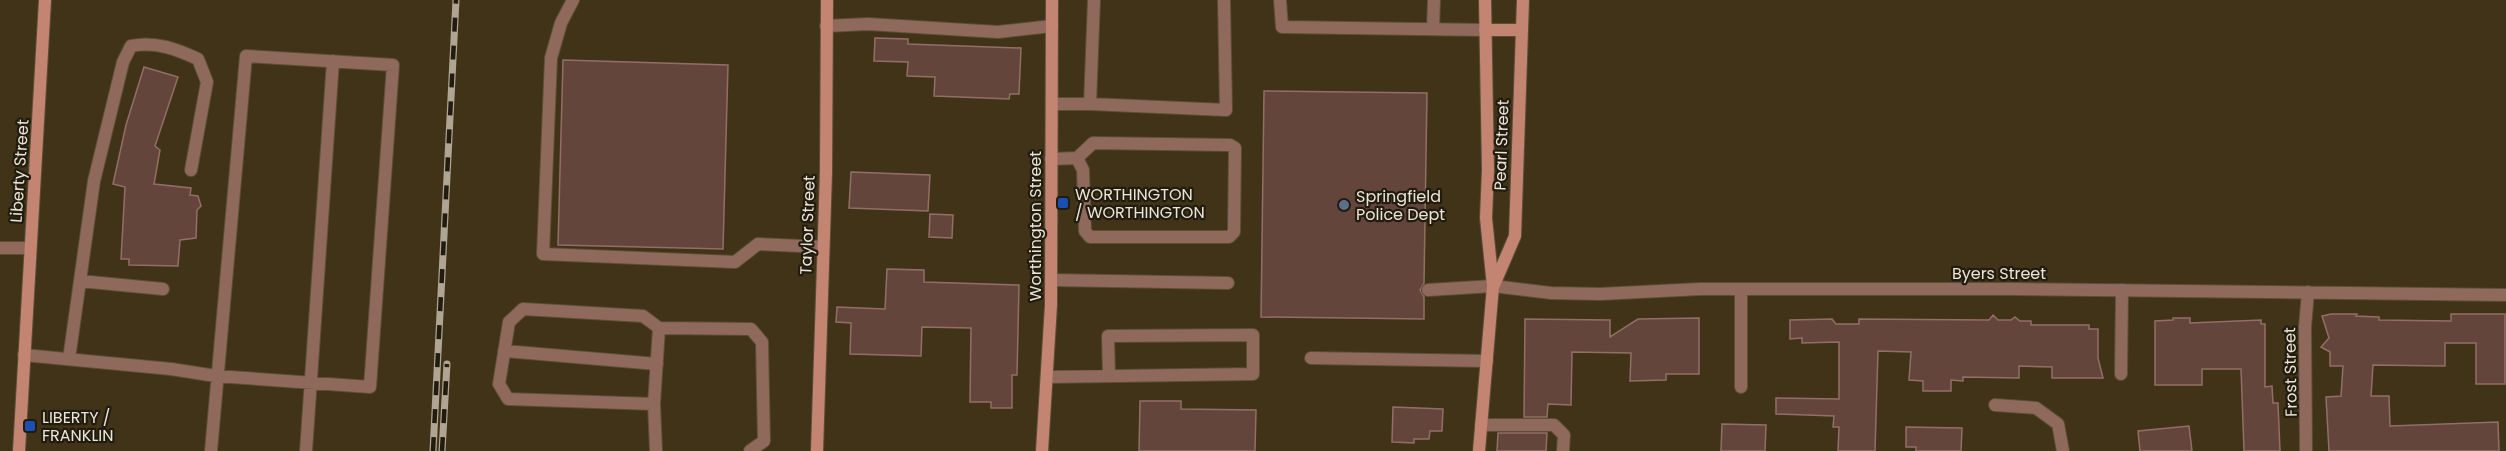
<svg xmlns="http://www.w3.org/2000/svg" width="2506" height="451" font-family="Poppins,sans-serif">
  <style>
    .building { fill: #64453c; stroke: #926f66; stroke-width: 1.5 }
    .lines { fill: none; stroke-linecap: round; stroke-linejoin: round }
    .lane-casing { stroke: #5c4f36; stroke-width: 14 }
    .street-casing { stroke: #5c4f36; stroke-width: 14 }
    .secondary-casing { stroke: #5c4f36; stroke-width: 14 }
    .lane { stroke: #90695d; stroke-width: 12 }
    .street { stroke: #90695d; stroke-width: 12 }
    .secondary { stroke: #c38571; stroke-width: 12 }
    .rail-casing { stroke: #afa592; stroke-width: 7 }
    .rail { stroke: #221c10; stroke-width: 4.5; stroke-dasharray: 14; stroke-linecap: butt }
    .transit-dot { fill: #1a4fb4; stroke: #221c10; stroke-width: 2 }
    .service-dot { fill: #5c6f8a; stroke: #221c10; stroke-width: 2 }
    .labels { text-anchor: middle; stroke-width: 4.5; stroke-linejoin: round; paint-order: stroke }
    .street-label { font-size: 16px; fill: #ece4d4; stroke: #221c10 }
    .poi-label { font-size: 16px; fill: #ece4d4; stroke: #221c10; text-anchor: start }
  </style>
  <rect width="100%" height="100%" fill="#403318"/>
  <path class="building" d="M875 38 908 39V44L1021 48 1019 94H1010L1009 99 934 96 935 77 907 76 908 62 874 61Z
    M563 60 728 65 723 249 558 245Z
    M144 67 178 77 155 146 160 150 154 184 191 188 190 195 198 196 201 206 197 210 196 238 180 240 178 266 129 265V259H121L125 187 113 184 126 125Z
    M1264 91 1427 93 1424 283 1420 290 1424 297V319L1261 317Z
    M851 172 930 175 928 211 849 208Z
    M930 214 953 215 952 238 929 237Z
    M887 269 924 270V282L1019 285 1017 375H1012V408H991V402H970L971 328 922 327 921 356 850 354 851 323 836 322 837 307 885 309Z
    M2331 314H2357L2356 316 2379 317V320L2451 321V314H2505V384H2476V343H2445V366L2373 365 2371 396H2389L2390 426 2498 422 2499 451H2329L2326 397 2341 396 2343 366H2330V352L2321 347 2329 338 2322 316Z
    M1993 315 1998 320H2011L2015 317 2020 321H2031V325H2089V329H2098V358L2103 378H2052V367L2019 366V378L1963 377V381L1951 380V391H1923V381L1909 380 1911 352 1878 351 1875 451H1838L1839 427H1833L1834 416 1776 414V398L1839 399V342L1802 343V338L1790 339V320L1832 319 1836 324H1859V319L1989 320Z
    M1699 318V374H1666V380L1630 381 1631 353 1572 352 1571 405 1548 404 1547 417H1524L1525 319 1610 320V337L1638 319Z
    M2173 318H2190V323L2261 320V324H2265V387L2272 386 2273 403H2278L2280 451H2244L2241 369H2202V385H2155V321L2173 320Z
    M1140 401H1181V409L1256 410 1255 451H1139Z
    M1393 407 1443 409 1442 431H1430L1429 439H1414V443L1392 442Z
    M1722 424 1766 425 1765 451H1721Z
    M2189 426 2192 451H2140L2138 431Z
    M1906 427 1962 428 1961 451H1916V447H1906Z
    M1498 433H1547L1546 451H1497Z"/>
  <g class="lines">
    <g class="lane-casing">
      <path id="lane" d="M573 0 561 23 551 58 543 254 735 262 758 244 823 247
        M1280 0 1282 27 1485 30
        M826 26 868 24 998 32 1052 26
        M1433 29 1434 0
        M1052 104H1090L1094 0
        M1090 104 1226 110 1224 0
        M1051 159 1077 158 1093 143 1230 145 1235 148 1234 232 1229 237H1090L1085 231 1083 170 1077 158
        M0 248H30
        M1051 280 1228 283
        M80 281 163 289
        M1741 289V387
        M1428 290 1493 286
        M504 351 657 364
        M24 355 171 369 216 376 370 387 393 65 246 56 211 451
        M1311 358 1487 361
        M69 359 94 181 123 62 131 46C156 41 176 49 198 59L207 82 191 170
        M2121 374 2122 290
        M1047 377 1253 374V335L1108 336 1109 376
        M654 404 508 399 499 384 509 322 523 309 643 316 659 328 751 329 762 342 764 441 750 451
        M1995 405 2036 408 2058 424 2063 451
        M1481 425H1554L1564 435 1563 451
        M306 451 333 61
        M656 451 654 404 659 328"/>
    </g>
    <g class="street-casing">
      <path id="street" d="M1493 286 1551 293 1600 294 1700 289H2014L2506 295
        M2306 451 2305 327 2308 292"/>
    </g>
    <g class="secondary-casing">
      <path id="secondary" d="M1485 30H1522
        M1494 285 1515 236 1523 0
        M19 451 45 0
        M817 451 826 172 827 0
        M1042 451 1051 305 1052 0
        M1479 451 1493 286 1486 218 1488 170 1485 0"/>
    </g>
    <use href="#lane" class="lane"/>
    <use href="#street" class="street"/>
    <use href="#secondary" class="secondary"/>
    <g class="rail-casing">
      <path id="rail" d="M433 451 456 0
        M442 451 447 364"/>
    </g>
    <use href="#rail" class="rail"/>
  </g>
  <g class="transit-dot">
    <rect x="1057" y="197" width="12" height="12" rx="3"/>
    <rect x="24" y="420" width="12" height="12" rx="3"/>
  </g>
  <circle class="service-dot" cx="1344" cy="205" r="6"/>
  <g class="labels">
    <g class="street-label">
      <text transform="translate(1501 145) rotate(-88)" y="6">Pearl Street</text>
      <text transform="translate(19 171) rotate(-86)" y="6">Liberty Street</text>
      <text transform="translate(807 225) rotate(-88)" y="6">Taylor Street</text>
      <text transform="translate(1035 226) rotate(-90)" y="6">Worthington Street</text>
      <text x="1999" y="279">Byers Street</text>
      <text transform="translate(2290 372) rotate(-91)" y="6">Frost Street</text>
    </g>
    <g class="poi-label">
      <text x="1075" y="200">WORTHINGTON<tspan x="1075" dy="18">/ WORTHINGTON</tspan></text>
      <text x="1356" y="202">Springfield<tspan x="1356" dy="18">Police Dept</tspan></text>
      <text x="42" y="423">LIBERTY /<tspan x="42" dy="18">FRANKLIN</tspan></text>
    </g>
  </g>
</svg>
